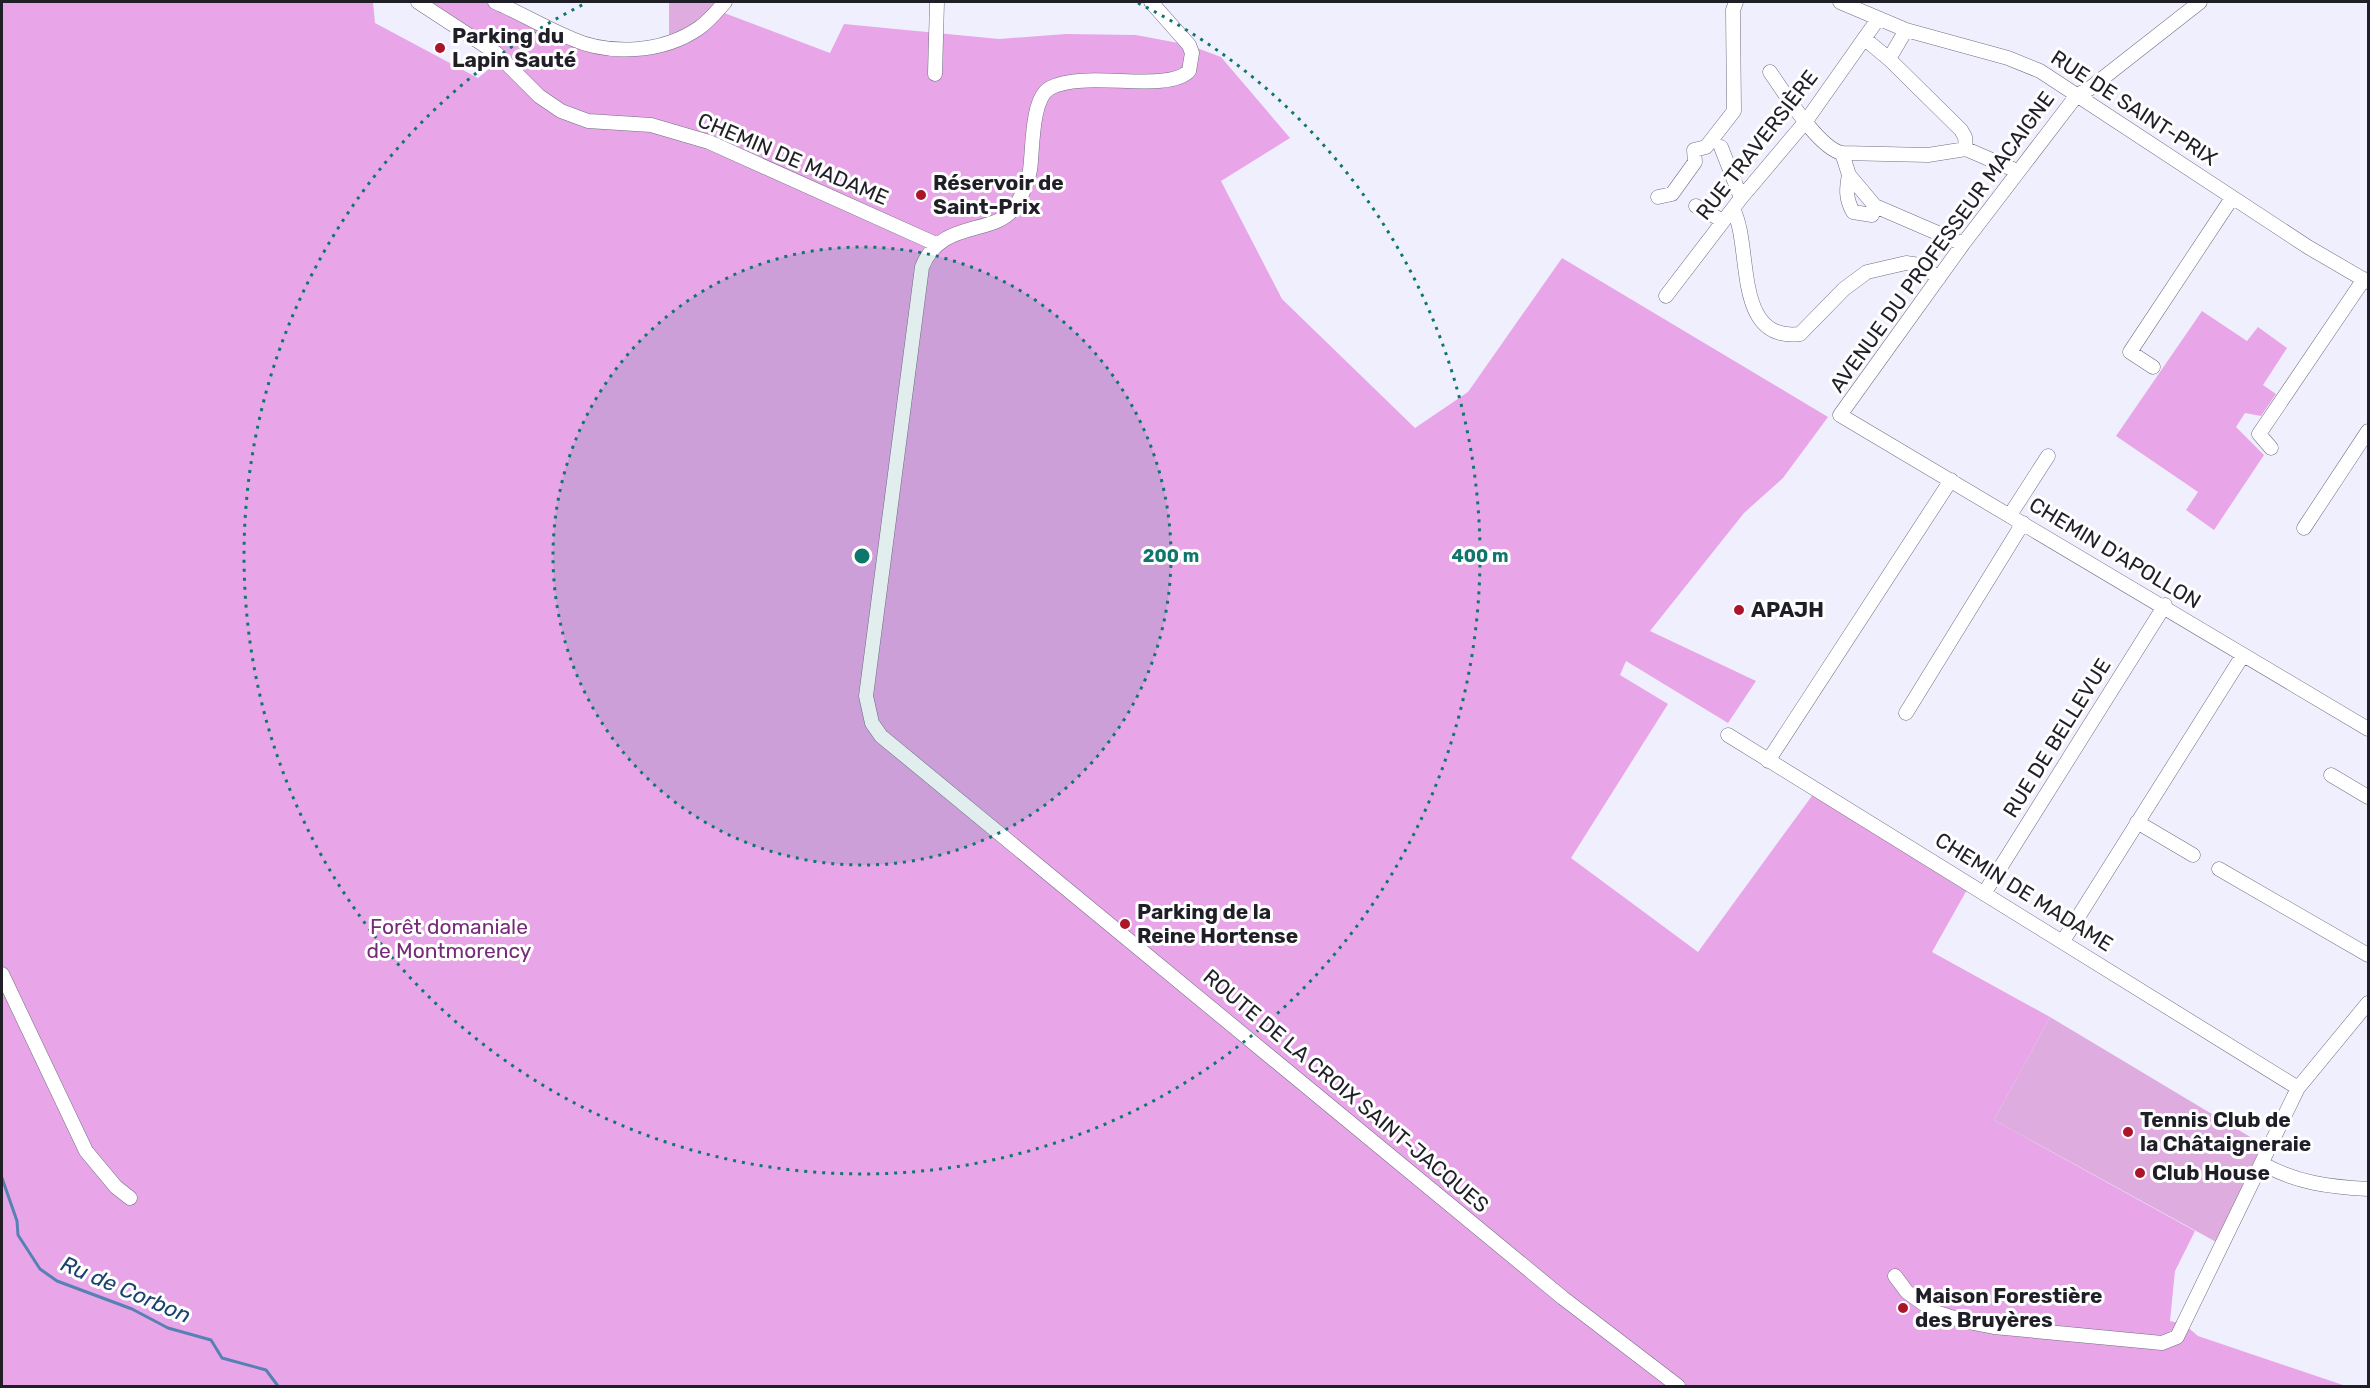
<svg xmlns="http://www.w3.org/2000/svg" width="2370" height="1388" font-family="Rubik,sans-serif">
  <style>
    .green { fill: #dfacdf }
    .forest { fill: #e8a6e9; fill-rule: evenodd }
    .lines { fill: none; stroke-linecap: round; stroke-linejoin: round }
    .stream { stroke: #5781b2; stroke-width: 3 }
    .minor-casing { stroke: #706e83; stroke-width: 15 }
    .minor { stroke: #fff; stroke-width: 14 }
    .ring { fill: none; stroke: #0f766e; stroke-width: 3; stroke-dasharray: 3 6 }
    .poi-dot { fill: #aa152a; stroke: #fefefe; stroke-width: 2 }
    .labels { text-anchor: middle; stroke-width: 6; stroke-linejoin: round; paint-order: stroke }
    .poi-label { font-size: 21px; font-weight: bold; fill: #201f28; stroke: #fefefe; text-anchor: start }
    .street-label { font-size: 21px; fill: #201f28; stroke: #fefefe }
    .park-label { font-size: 21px; fill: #762b79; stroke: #fefefe }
    .water-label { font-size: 22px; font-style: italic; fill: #19426d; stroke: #fefefe }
    .centre { fill: #0f766e; stroke: #fefefe; stroke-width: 3 }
    .ring-label { font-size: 18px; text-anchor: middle; font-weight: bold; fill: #0f766e; stroke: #fefefe; stroke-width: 6; stroke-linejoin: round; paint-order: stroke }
  </style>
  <rect width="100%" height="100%" fill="#f0effe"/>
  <path class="green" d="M669 2H721L710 16 669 38Z
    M2050 1017 2262 1144 2218 1243 1994 1120Z"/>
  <path class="forest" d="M2 2H373L375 23 478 78 502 58 418 2H495L572 39 654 47 719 11 830 53 844 24 999 39 1066 34 1136 35 1189 45 1221 57 1290 138 1221 181 1282 299 1415 428 1468 392 1562 258 1828 417 1783 478 1744 513 1650 631 1756 681 1728 723 1626 661 1620 675 1668 704 1571 858 1698 952 1814 793C1866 825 1915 859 1968 888L1932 952 2050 1017 1994 1120 2195 1231 2175 1271 2170 1321 2184 1324 2198 1336 2346 1386H2ZM908 227 945 241 936 244Z
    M2202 311 2247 341 2258 327 2287 348 2263 385 2276 394 2261 416 2245 413 2236 427 2264 455 2214 530 2186 510 2198 492 2116 436Z"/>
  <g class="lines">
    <path class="stream" d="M2 1178 17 1221 18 1235 40 1269 57 1281 132 1309 168 1328 211 1340 222 1358 266 1370 278 1386"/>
    <g class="minor-casing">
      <path id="minor" d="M418 2 496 53 539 96 561 111 588 121 651 125 709 142 936 244
        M495 2C520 13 544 27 570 38 609 56 663 53 699 28 709 21 717 11 725 2
        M1151 2 1189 45 1192 53 1189 71C1166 94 1085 69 1050 88 1031 98 1033 150 1030 170 1028 182 1023 193 1017 204 997 238 942 217 922 267L866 696 872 723 881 736 1563 1298 1678 1386
        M1840 2 1906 30 2008 58 2040 71 2308 247 2368 282
        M2200 2 2089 89 2077 95 1963 244 1840 415 2368 729
        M1865 39 1889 59 1961 130 1965 137 1966 149
        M1889 59 1906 30
        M1770 72C1784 92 1819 149 1842 153L1849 175 1875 206 1963 244
        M935 74 937 2
        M1721 147 1741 198
        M1842 153 1928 155 1966 149 2017 171
        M1849 175C1846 190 1846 199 1853 212L1872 215 1875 206
        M1658 197 1672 194 1695 162 1694 150 1706 147 1734 111 1733 10 1736 2
        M1696 206 1723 221
        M1733 209C1753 247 1732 342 1800 334L1844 289 1867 272 1906 263 1920 265 1939 278
        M1666 296 1741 198 1806 121 1878 19
        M2153 367 2130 352 2232 198
        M2271 448 2259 434 2364 279
        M2010 515 2048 456
        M2304 528 2368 431
        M1906 713 2023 523
        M1728 735 2298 1088
        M1768 761 1951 480
        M2331 775 2368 797
        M2137 822 2193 855
        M2219 869 2368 955
        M1985 892 2165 605
        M2063 941 2243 655
        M2 974 86 1151 116 1187 130 1198
        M2263 1164C2297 1183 2330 1187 2368 1189
        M1895 1276 1907 1292 1935 1312 1963 1321 1994 1327 2162 1343 2177 1337 2298 1088 2368 1003"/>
    </g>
    <use href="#minor" class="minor"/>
  </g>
  <circle cx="862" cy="556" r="309" fill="#0f766e" fill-opacity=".12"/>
  <g class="ring">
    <circle cx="862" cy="556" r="309"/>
    <path d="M1138 3A618 618 0 1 1 586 3"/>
  </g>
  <g class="poi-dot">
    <circle cx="440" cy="48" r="6"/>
    <circle cx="921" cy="195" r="6"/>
    <circle cx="1739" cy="610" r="6"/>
    <circle cx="1125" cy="924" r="6"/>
    <circle cx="2128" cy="1132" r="6"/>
    <circle cx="2140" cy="1173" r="6"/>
    <circle cx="1903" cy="1308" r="6"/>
  </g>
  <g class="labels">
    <g class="poi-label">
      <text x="452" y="43">Parking du<tspan x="452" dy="24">Lapin Sauté</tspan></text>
      <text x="933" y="190">Réservoir de<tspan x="933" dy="24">Saint-Prix</tspan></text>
      <text x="1751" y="617">APAJH</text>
      <text x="1137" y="919">Parking de la<tspan x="1137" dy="24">Reine Hortense</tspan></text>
      <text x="2140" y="1127">Tennis Club de<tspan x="2140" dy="24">la Châtaigneraie</tspan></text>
      <text x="2152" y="1180">Club House</text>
      <text x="1915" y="1303">Maison Forestière<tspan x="1915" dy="24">des Bruyères</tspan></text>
    </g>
    <g class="street-label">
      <text transform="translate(2134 108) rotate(33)" y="7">RUE DE SAINT-PRIX</text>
      <text transform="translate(1757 145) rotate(-52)" y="7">RUE TRAVERSIÈRE</text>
      <text transform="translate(793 159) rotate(23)" y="7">CHEMIN DE MADAME</text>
      <text transform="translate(1942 242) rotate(-54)" y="7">AVENUE DU PROFESSEUR MACAIGNE</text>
      <text transform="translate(2115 553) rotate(31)" y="7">CHEMIN D'APOLLON</text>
      <text transform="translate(2057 738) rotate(-58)" y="7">RUE DE BELLEVUE</text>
      <text transform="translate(2024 892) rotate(32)" y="7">CHEMIN DE MADAME</text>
      <text transform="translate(1346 1091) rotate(40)" y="7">ROUTE DE LA CROIX SAINT-JACQUES</text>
    </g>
    <g class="park-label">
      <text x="449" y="934">Forêt domaniale<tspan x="449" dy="24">de Montmorency</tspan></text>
    </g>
    <g class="water-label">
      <text transform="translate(126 1289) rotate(23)" y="8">Ru de Corbon</text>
    </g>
  </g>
  <circle cx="862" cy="556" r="9" class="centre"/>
  <g class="ring-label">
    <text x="1171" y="562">200 m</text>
    <text x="1480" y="562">400 m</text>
  </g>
  <rect width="2370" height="1388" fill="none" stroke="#201f28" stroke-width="6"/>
</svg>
